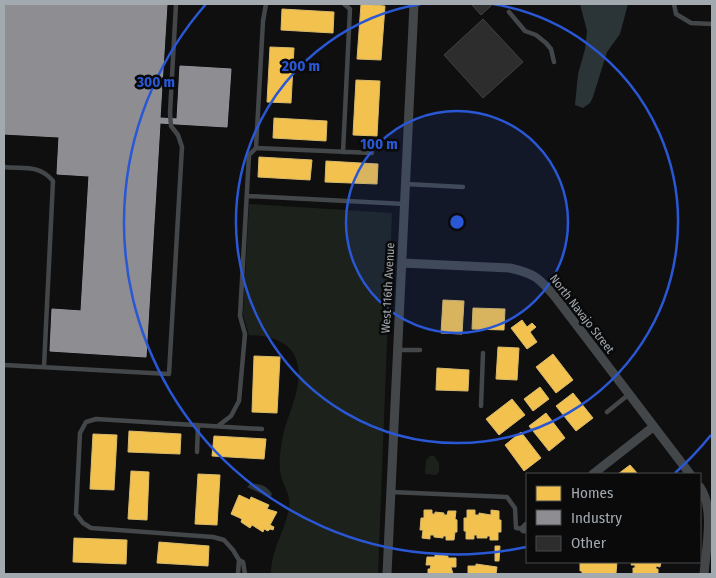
<svg xmlns="http://www.w3.org/2000/svg" width="716" height="578" font-family="'Fira Sans Condensed',sans-serif">
  <style>
    .green { fill: #1c211c }
    .water { fill: #2b3437 }
    .homes { fill: #f2c14e; stroke: #daba6b }
    .industry { fill: #8d8d92; stroke: #93959b }
    .building { fill: #2d2d2e; stroke: #3f4143 }
    .lines { fill: none; stroke-linecap: round; stroke-linejoin: round }
    .service { stroke: #444749; stroke-width: 4.5 }
    .minor { stroke: #444749; stroke-width: 9 }
    .ring { fill: none; stroke: #2a57d4; stroke-width: 2.5 }
    .labels { text-anchor: middle; stroke-width: 5; stroke-linejoin: round; paint-order: stroke }
    .street-label { font-size: 12px; fill: #a2a9af; stroke: #0a0a0b }
    .centre { fill: #2a57d4; stroke: #0a0a0b; stroke-width: 2.5 }
    .ring-label { font-size: 15px; text-anchor: middle; font-weight: bold; fill: #2a57d4; stroke: #0a0a0b; stroke-width: 5; stroke-linejoin: round; paint-order: stroke }
  </style>
  <rect width="100%" height="100%" fill="#0f0f10"/>
  <path class="green" d="M249 204 392 213 378 574H271C271 550 285 531 289 508 291 496 285 489 282 479 278 467 280 452 282 441 284 428 289 416 293 404 307 362 296 336 249 335L243 315Z
    M430 456H434L439 463V472L436 475 426 474 425 472 426 460Z"/>
  <path class="water" d="M580 4H628L620 34 607 52 593 97 590 103 583 108 575 105 578 74 585 49 587 31Z
    M250 484C260 483 267 486 272 494L270 498 247 487Z"/>
  <path class="homes" d="M361 4 385 6 381 60 357 59Z
    M282 9 334 12 333 33 281 30Z
    M270 47 294 48 291 103 267 102Z
    M356 80 380 81 377 136 353 135Z
    M274 118 327 121 326 141 273 138Z
    M259 157 312 160 310 180 258 177Z
    M326 161 378 164 377 184 325 182Z
    M443 300 464 301 462 334 441 333Z
    M473 308 505 309 504 330 472 329Z
    M522 320 527 327 532 323 536 327 530 332 537 342 527 349 511 328Z
    M498 347 519 348 517 380 496 379Z
    M553 354 573 380 556 393 536 367Z
    M254 356 280 357 277 413 252 412Z
    M437 368 469 370 468 391 436 390Z
    M540 387 549 399 533 411 524 399Z
    M573 393 593 418 576 431 556 406Z
    M512 399 525 415 499 435 486 419Z
    M546 413 565 438 549 451 529 426Z
    M129 431 181 434 180 454 128 452Z
    M521 432 541 458 524 471 505 445Z
    M93 434 117 435 114 490 90 489Z
    M214 436 266 439 264 459 212 456Z
    M630 465 638 474H618Z
    M131 471 149 472 147 520 128 519Z
    M198 474 220 475 217 525 195 524Z
    M239 495 250 500 251 497 269 505 267 509 277 512 270 525 274 527 273 530 270 529 268 531 264 529 263 532 252 525 250 528 241 522 242 519 231 514Z
    M424 510H432V514H435V512L444 513V515H447L448 511H456L455 519 457 520V532H455L454 540H446V536H443V538L434 537V535H430V539L422 538 423 530H420L421 518H424Z
    M467 510H475V515H479V513L491 515V510L499 511V520H501V532H498V540H490V536H487V538H477V535H474V539H466V531H464V518H467Z
    M74 538 127 540 126 564 73 562Z
    M159 542 209 546 208 566 157 563Z
    M495 546H500L499 561H495Z
    M435 555 448 556V558H456V567H451L453 574H428V569H430L431 565H426L427 557H435Z
    M580 562H617L616 573 614 574H582V571H580Z
    M632 562H661L660 567 656 566V569H658V574H633V568H635V565H631Z
    M476 564 497 567 496 574H468V566H476Z"/>
  <path class="industry" d="M4 4H167L160 118 177 119 180 66 231 69 227 127 160 123 146 357 50 351 52 309 81 311 89 176 57 174 59 137 4 134Z"/>
  <path class="building" d="M471 4H493L481 15Z
    M483 19 523 62 483 98 444 55Z"/>
  <g class="lines">
    <path class="service" d="M674 4 676 14 691 23 712 24
      M509 12 525 31 536 35 546 43 551 49 554 62
      M256 148 263 21 266 4
      M343 152 350 9 344 4
      M4 167C24 169 39 164 53 181L44 367
      M406 184 463 187
      M247 196 405 204
      M398 350H420
      M4 365 169 374 182 147 178 135 171 126 170 113 176 4
      M481 406 483 353
      M607 412 628 395
      M218 426 231 416 239 401 245 334 240 316 249 155 256 148 372 153
      M197 452 198 425
      M391 492 507 497 515 508 516 528 524 529
      M238 574 239 560
      M245 574 243 562 239 560 233 550 224 540 213 537 91 528 83 523 76 514 80 433 86 422 96 419 262 429"/>
    <path class="minor" d="M402 263 510 268C536 274 539 278 556 298L690 474
      M593 474 653 427
      M700 487C715 509 706 549 704 574
      M524 529 527 526
      M387 574 414 4"/>
  </g>
  <circle cx="457" cy="222" r="111" fill="#2a57d4" fill-opacity=".12"/>
  <g class="ring">
    <circle cx="457" cy="222" r="111"/>
    <path d="M493 4A221 221 0 1 1 421 4"/>
    <path d="M711 435A332 332 0 0 1 675 473M526 547A332 332 0 0 1 206 4"/>
  </g>
  <g class="labels">
    <g class="street-label">
      <text transform="translate(388 288) rotate(-87)" y="4">West 116th Avenue</text>
      <text transform="translate(582 314) rotate(52)" y="4">North Navajo Street</text>
    </g>
  </g>
  <circle cx="457" cy="222" r="8" class="centre"/>
  <g class="ring-label">
    <text x="301" y="71">200 m</text>
    <text x="156" y="87">300 m</text>
    <text x="379" y="149">100 m</text>
  </g>
  <rect width="716" height="578" fill="none" stroke="#a2a9af" stroke-width="10"/>
  <rect x="526" y="473" width="175" height="90" fill="#0a0a0b" stroke="#474a4d"/>
  <rect x="536" y="486" width="25" height="15" fill="#f2c14e" stroke="#474a4d"/>
  <text x="571" y="498" font-size="15" fill="#a2a9af">Homes</text>
  <rect x="536" y="510" width="25" height="15" fill="#8d8d92" stroke="#474a4d"/>
  <text x="571" y="523" font-size="15" fill="#a2a9af">Industry</text>
  <rect x="536" y="536" width="25" height="15" fill="#2d2d2e" stroke="#474a4d"/>
  <text x="571" y="548" font-size="15" fill="#a2a9af">Other</text>
</svg>
